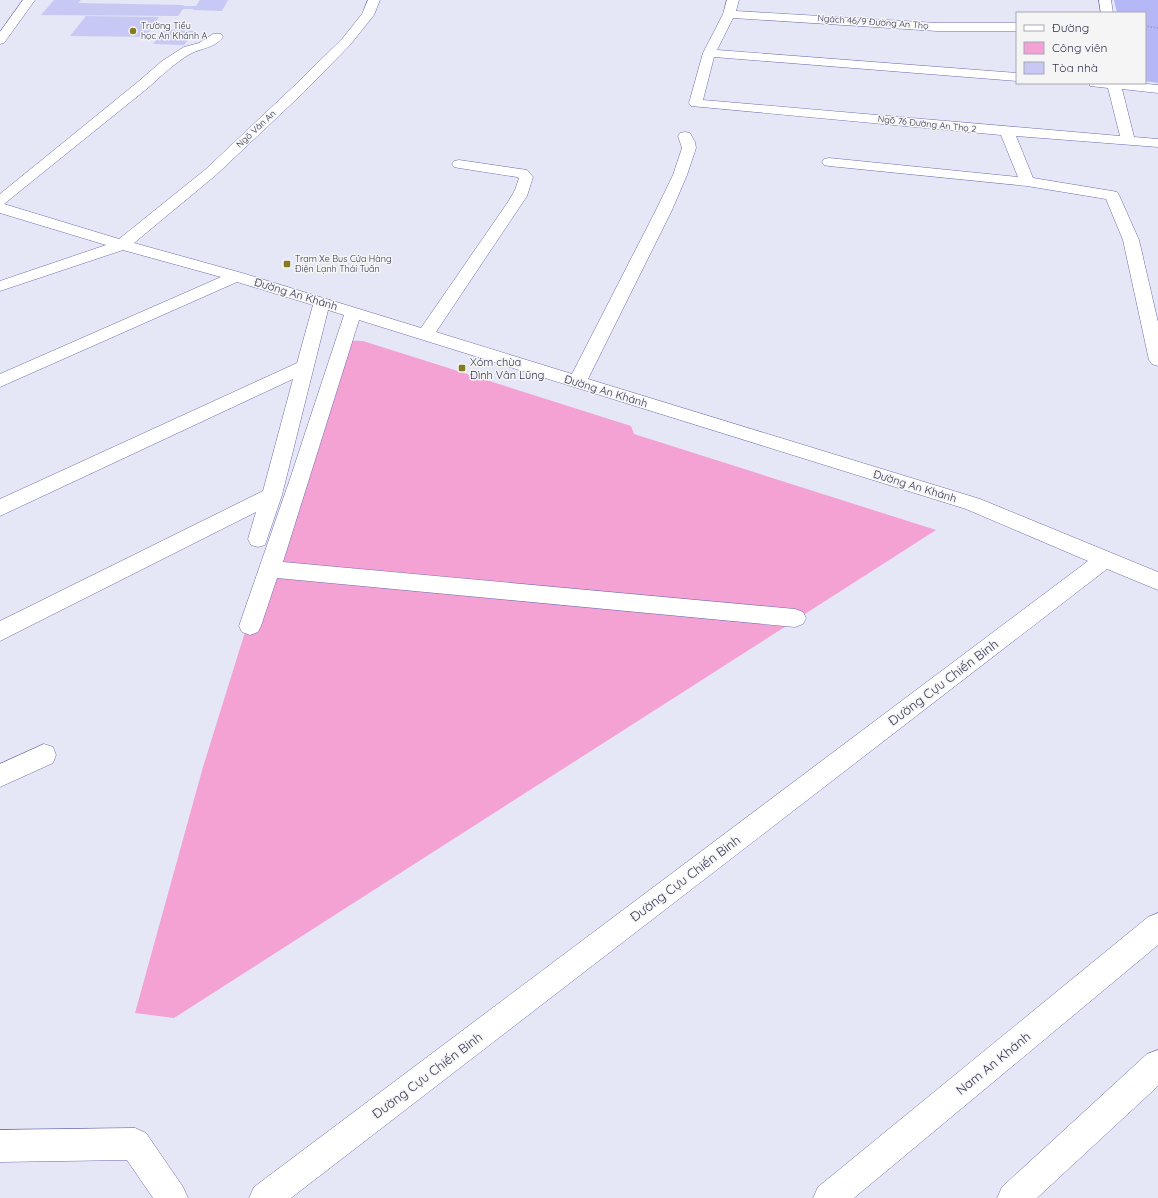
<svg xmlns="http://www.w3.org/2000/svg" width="1158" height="1198" font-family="Quicksand,sans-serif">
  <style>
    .green { fill: #f4a1d4 }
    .water { fill: #b5b7f6 }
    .building { fill: #c7c9f4 }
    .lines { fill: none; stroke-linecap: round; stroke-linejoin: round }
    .minor-casing { stroke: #6c6cb3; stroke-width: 1 }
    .path { stroke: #9293aa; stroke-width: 1.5; stroke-dasharray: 1 2; stroke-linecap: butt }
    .minor { fill: #fff; fill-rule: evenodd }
    .poi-dot { fill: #847a1f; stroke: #f5f5f5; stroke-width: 1.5 }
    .labels { text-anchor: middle; stroke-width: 3; stroke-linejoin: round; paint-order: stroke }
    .far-street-label { font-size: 9px; fill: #333353; stroke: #f5f5f5 }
    .far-poi-label { font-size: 9px; fill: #333353; stroke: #f5f5f5; text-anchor: start }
    .street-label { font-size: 11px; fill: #333353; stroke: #f5f5f5 }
    .poi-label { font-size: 11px; fill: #333353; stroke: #f5f5f5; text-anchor: start }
    .near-street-label { font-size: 13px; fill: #333353; stroke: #f5f5f5 }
  </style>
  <rect width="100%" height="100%" fill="#e5e7f7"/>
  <path class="green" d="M336 340 363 341 631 426 634 434 936 530 174 1018 135 1013 203 767Z"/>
  <path class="water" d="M1114 0H1158V83L1145 81V13H1117Z"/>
  <path class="building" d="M54 0H81L78 3 184 5 183 6H196L200 0H228L222 11 193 10 194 9H183L178 16 41 15Z
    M86 16 159 17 146 37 70 36Z
    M165 29 195 31 184 45 153 44Z"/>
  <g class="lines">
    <g class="minor-casing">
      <path id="minor" d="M23 0H35L4 43 0 44V32Z
        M368 0H380L374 15 350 45 303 93 216 175 134 243 242 273 421 328 508 202 515 190 519 178 517 177 459 168 454 167 452 164 454 161 459 160 527 170 533 177 527 196 436 332 572 374 656 210 673 175 682 148 678 136 680 133 685 132 690 133 695 142 696 148 687 175 672 210 588 379 980 499 1158 572V590L1107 569 291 1198H249L254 1187 1088 561 966 509 359 320 283 562 795 609 803 612 806 618 803 624 795 627 277 578 261 626 258 632 250 635 242 632 239 626 290 479 344 315 328 310 282 495 265 545 258 547 251 545 248 539 256 512 0 641V621L263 491 293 379 0 516V499L297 363 313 305 237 282 0 387V374L221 277 123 250 0 291V281L106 245 0 213V194L139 81 162 61 184 47 199 43 213 34H221L223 37C215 48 201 48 190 54 175 63 162 75 149 87L4 204 119 239 206 169 293 87 342 39 362 14Z
        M727 0H739L736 11 937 23H1017V31H937L733 18 717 50 1017 73V81L714 57 703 100 1120 136 1108 88 1090 86 1089 83H1136L1158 85V93L1122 89 1134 137 1158 139V147L1016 136 1033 178 1112 191 1117 192 1119 195 1139 240 1158 322V366L1152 364 1149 360 1123 240 1106 199 1027 186 829 166 824 165 822 162 824 159 829 158 1018 177 1001 135 691 106 689 103 703 53 723 14Z
        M1099 0H1111L1113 13H1101Z
        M44 744 53 747 56 755 53 763 0 787V764Z
        M1158 913V945L854 1198H813L818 1187 1148 917Z
        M1158 1050V1086L1037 1198H997L1002 1187 1147 1054Z
        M135 1128 146 1133 183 1187 188 1198H153L127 1160 0 1162V1130Z"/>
    </g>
    <path class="path" d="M1145 26 1158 28"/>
    <use href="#minor" class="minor"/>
  </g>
  <g class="poi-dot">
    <circle cx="133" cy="31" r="4"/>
    <rect x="283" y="260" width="8" height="8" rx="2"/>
    <rect x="458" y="364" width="8" height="8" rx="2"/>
  </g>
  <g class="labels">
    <g class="far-street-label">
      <text transform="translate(873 22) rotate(4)" y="3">Ngách 46/9 Đường An Thọ</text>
      <text transform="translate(927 124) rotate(6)" y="3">Ngõ 76 Đường An Thọ 2</text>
      <text transform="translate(256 129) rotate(-43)" y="3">Ngõ Vân An</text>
    </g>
    <g class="far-poi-label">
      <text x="141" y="29">Trường Tiểu<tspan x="141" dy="10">học An Khánh A</tspan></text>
      <text x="295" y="262">Trạm Xe Bus Cửa Hàng<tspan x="295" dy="10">Điện Lạnh Thái Tuấn</tspan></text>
    </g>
    <g class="street-label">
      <text transform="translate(296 294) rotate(17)" y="4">Đường An Khánh</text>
      <text transform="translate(606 391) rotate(17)" y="4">Đường An Khánh</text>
      <text transform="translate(915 486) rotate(17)" y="4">Đường An Khánh</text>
    </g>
    <g class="poi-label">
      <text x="470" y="366">Xóm chùa<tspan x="470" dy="13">Đình Vân Lũng</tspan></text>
    </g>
    <g class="near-street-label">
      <text transform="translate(943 682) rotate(-37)" y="5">Đường Cựu Chiến Binh</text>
      <text transform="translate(685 878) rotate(-37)" y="5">Đường Cựu Chiến Binh</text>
      <text transform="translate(993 1063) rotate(-39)" y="5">Nam An Khánh</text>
      <text transform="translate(427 1075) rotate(-37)" y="5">Đường Cựu Chiến Binh</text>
    </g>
  </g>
  <rect x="1016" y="12" width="130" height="72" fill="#f5f5f5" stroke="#a7a7b4"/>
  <rect x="1024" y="25" width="20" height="6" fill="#ffffff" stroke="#a7a7b4"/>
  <text x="1052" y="32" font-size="12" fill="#333353">Đường</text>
  <rect x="1024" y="42" width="20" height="12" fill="#f4a1d4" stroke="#a7a7b4"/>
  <text x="1052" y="52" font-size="12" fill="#333353">Công viên</text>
  <rect x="1024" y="62" width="20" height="12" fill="#c7c9f4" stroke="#a7a7b4"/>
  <text x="1052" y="72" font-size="12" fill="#333353">Tòa nhà</text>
</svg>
